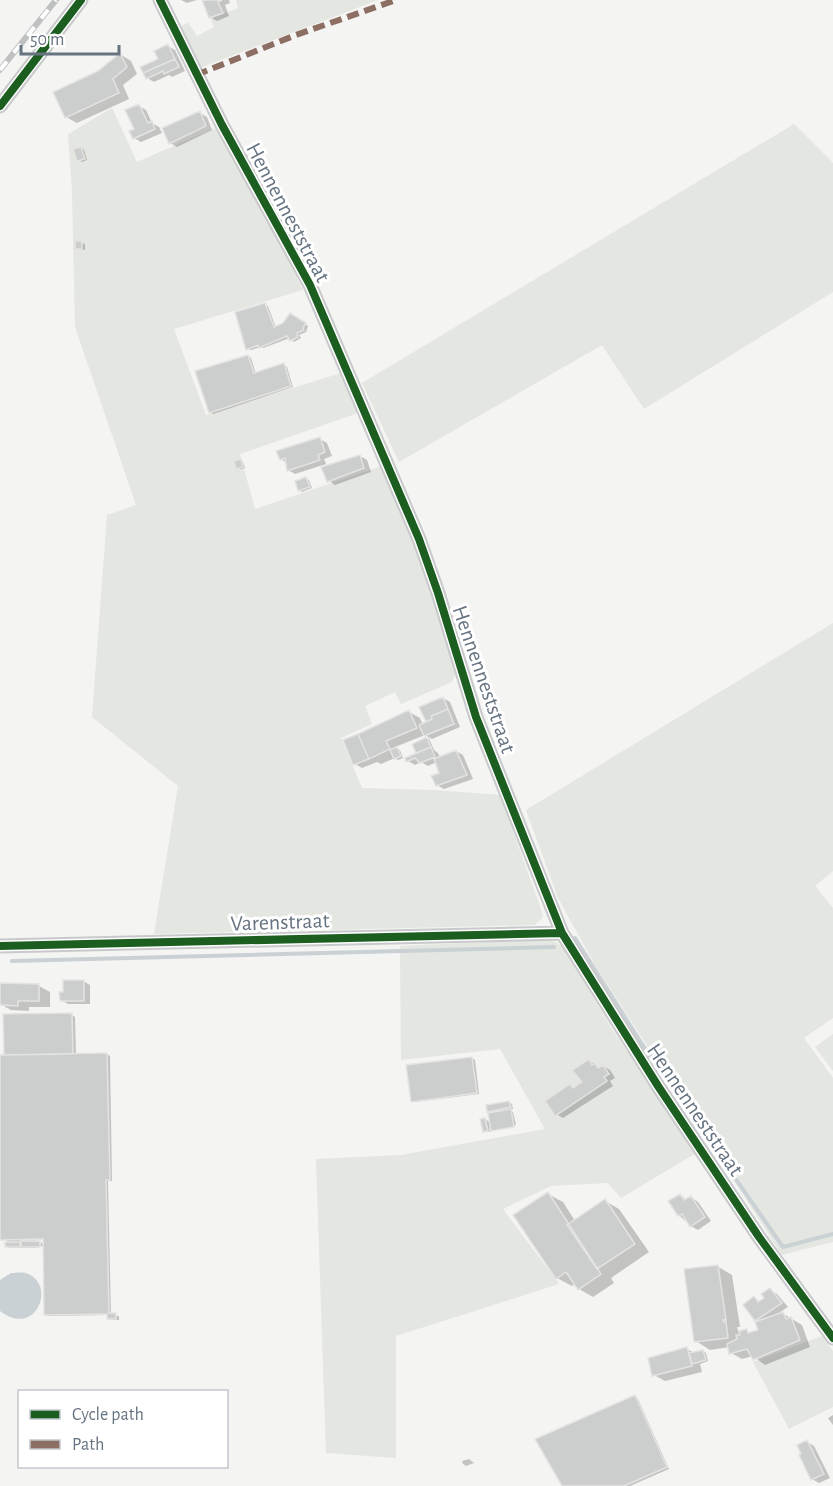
<svg xmlns="http://www.w3.org/2000/svg" width="833" height="1486" font-family="'Alegreya Sans',sans-serif">
  <style>
    .green { fill: #e4e6e1 }
    .water { fill: #cad1d4 }
    .shadow { fill: #0003; fill-rule: evenodd }
    .lines { fill: none; stroke-linecap: round; stroke-linejoin: round }
    .stream { stroke: #cad1d4; stroke-width: 4 }
    .building { fill: #cccdcd; stroke: #e3e3e2; stroke-width: 1.5 }
    .minor { stroke: #c8c9ca; stroke-width: 15 }
    .rail-casing { stroke: #bfc0c1; stroke-width: 6 }
    .rail { stroke: #fff; stroke-width: 4; stroke-dasharray: 11; stroke-linecap: butt }
    .quiet { stroke: #8d6e63; stroke-width: 6; stroke-dasharray: 12 6; stroke-linecap: butt }
    .cycleway-casing { stroke: #fff; stroke-width: 11 }
    .cycleway { stroke: #1b5e20; stroke-width: 8 }
    .labels { text-anchor: middle; stroke-width: 6; stroke-linejoin: round; paint-order: stroke }
    .street-label { font-size: 22px; fill: #667381; stroke: #fff }
  </style>
  <rect width="100%" height="100%" fill="#f4f4f2"/>
  <path class="green" d="M236 0H378L202 67 180 27 188 22 197 36 214 27 211 19 238 8Z
    M112 108 137 162 215 128 274 230 303 290 174 329 206 415 341 373 358 413 240 454 255 509 382 466 412 537 456 672 452 682 401 704 395 692 365 706 372 724 341 738 362 788 434 790 500 795 541 909 543 917 535 925 154 934 178 786 92 717 107 515 136 505 75 327 72 191 68 134Z
    M794 124 833 163V292L644 409 602 345 399 462 362 383Z
    M833 623V871L815 886 833 908V1018L804 1038 833 1078V1242L782 1255 595 965 558 898 526 810Z
    M547 939 556 942 563 947 612 1029 696 1153 621 1198 608 1183 551 1186 503 1209 559 1284 396 1336V1458L326 1453 316 1159 401 1155 545 1129 500 1049 401 1060 400 946Z
    M833 1034V1071L815 1047Z
    M822 1336 833 1351V1407L789 1429 753 1362Z"/>
  <path class="water" d="M11 1273C15 1273 22 1272 26 1273 58 1284 36 1339 0 1311V1280Z"/>
  <path class="shadow" d="M181 0H197L187 3Z
    M203 0H229L230 3 225 5 229 16 217 21 210 17Z
    M168 46 175 50 185 71 172 77 169 75 154 82 147 78Z
    M120 54 131 61 137 74 123 85 129 99 77 123 66 117Z
    M139 106 146 110 152 123 159 127 162 133 141 142 134 138Z
    M200 113 207 117 212 130 177 147 170 143Z
    M81 148 84 150 87 160 82 162 79 160Z
    M82 243 85 244V250L76 248Z
    M265 305 268 306 276 328 285 325 290 315 308 326 306 332 299 335 301 338 294 342 290 338 263 348 261 347 251 350 248 349Z
    M248 356 251 358 256 374 284 365 287 367 293 387 213 414 210 412Z
    M320 439 327 443 332 456 324 459 326 464 295 474 288 470V464L281 459Z
    M360 456 367 460 371 472 335 485 328 480Z
    M240 460 243 462 245 468 241 469 238 468Z
    M306 479 309 480 312 488 302 492 300 490Z
    M443 698 450 702 460 727 432 739 425 735 395 747 400 750 403 758 398 760 395 758 381 764 377 762 362 768 355 764 409 712 420 718 423 725 428 723Z
    M429 738 434 750 438 753 440 758 456 751 463 755 473 779 444 789 437 785 441 773 437 762 428 766 421 762 415 765 408 761 419 753 414 744Z
    M83 981 90 985V1004H68L61 1000Z
    M0 985 39 986 50 992V1007H29V1011L11 1010 0 1004Z
    M72 1015 75 1017 76 1055 107 1054 110 1056 112 1181H108L111 1315 119 1316V1320H112L109 1318V1315L49 1316 46 1314 45 1248 34 1242 33 1244 39 1248H9L7 1246V1240H0V1057H5ZM35 1240H45V1245Z
    M472 1058 475 1060 479 1094 415 1102 412 1101Z
    M589 1061 600 1068 603 1066 610 1070 615 1078 610 1081 613 1086 563 1118 556 1114 570 1086 575 1089 585 1082Z
    M509 1102 512 1104 513 1109 508 1110 513 1112 516 1125 493 1131 489 1128 490 1132 484 1131 485 1119 491 1123 493 1114 489 1111Z
    M548 1194 563 1202 575 1221 605 1201 619 1209 649 1252 611 1278 614 1283 593 1297 579 1289 575 1284 572 1286 557 1278Z
    M680 1195 687 1200 691 1197 698 1202 711 1221 698 1230 691 1226 679 1215Z
    M717 1266 732 1275 740 1327H737L738 1331 741 1332 746 1331 751 1333 760 1331V1322L756 1320 754 1298 761 1302 766 1298 770 1290 777 1294 788 1307 780 1312 802 1325 810 1347 765 1365 753 1356 742 1359 731 1353 729 1347 710 1350 696 1341Z
    M687 1349 694 1353 703 1351 706 1353 708 1361 700 1364 702 1372 665 1381 654 1375Z
    M635 1397 638 1399 669 1469 630 1486H564Z
    M833 1415V1425L828 1418Z
    M807 1442 814 1446 830 1478 819 1483 812 1479Z
    M469 1459 474 1463 466 1466 463 1464 462 1461Z"/>
  <g class="lines">
    <path class="stream" d="M575 938 642 1044 783 1247 833 1234
      M12 961 554 947"/>
  </g>
  <path class="building" d="M202 0H222L218 2 223 13 209 18Z
    M168 44 175 59 143 73 140 67 158 59 154 51Z
    M120 53 127 67 113 79 119 93 65 118 53 92 98 71Z
    M175 59 179 67 164 74 163 71 146 79 143 73Z
    M139 104 148 123 152 121 155 129 133 139 129 131 134 129 125 110Z
    M200 111 206 126 169 144 162 128Z
    M81 147 85 159 77 161 73 149Z
    M75 241H82V249H75Z
    M265 303 274 327 283 323 290 313 306 323 303 328 304 330 297 333 298 337 290 341 287 336 259 348 258 345 246 350 235 312Z
    M248 355 254 373 284 363 291 386 209 413 195 371Z
    M320 437 325 452 318 455 320 460 287 471 285 458 280 460 276 451Z
    M360 455 364 468 327 482 321 467Z
    M241 459 243 467 236 469 234 461Z
    M306 477 310 487 298 491 295 481Z
    M443 697 448 709 431 716 432 719 426 722 419 707Z
    M448 709 454 724 424 736 419 725 432 719 431 716Z
    M409 710 417 728 386 741 390 749 369 759 358 734Z
    M358 734 369 759 353 765 343 740Z
    M427 737 431 747 416 753 412 744Z
    M397 747 401 756 394 759 390 750Z
    M431 747 435 757 420 763 415 758 406 762 405 758Z
    M456 750 467 775 436 786 431 776 439 773 434 759Z
    M63 980H84V1001H60L59 992H63Z
    M0 983 39 984V1001H18V1006L0 1005Z
    M72 1013 73 1054 4 1055 3 1014Z
    M107 1053 110 1180H106L109 1313H116V1319H107V1314L44 1315 43 1239 0 1240V1055Z
    M472 1057 477 1093 411 1102 406 1065Z
    M589 1059 592 1065 595 1063 598 1068 603 1065 609 1074 604 1077 607 1081 555 1116 545 1101 570 1084 573 1088 582 1082 572 1070Z
    M509 1101 511 1107 487 1112 486 1105Z
    M511 1109 514 1127 491 1131 488 1113Z
    M485 1118 488 1131 483 1132 480 1119Z
    M548 1192 601 1274 578 1290 566 1272 556 1279 513 1215Z
    M680 1194 684 1200 691 1196 705 1217 690 1227 682 1214 678 1216 668 1201Z
    M605 1199 635 1244 597 1269 567 1225Z
    M21 1241H40V1247H21Z
    M5 1242H20V1247H5Z
    M718 1265 726 1320H723L724 1322H726L728 1338 694 1342 684 1269Z
    M770 1288 782 1303 755 1321 743 1305 754 1296 758 1302 764 1298 761 1294Z
    M783 1312 786 1319 791 1317 800 1340 753 1360 747 1349 729 1354 727 1344 737 1339 736 1335H740L739 1331 747 1329 748 1333 758 1330 755 1322Z
    M687 1347 692 1366 652 1376 648 1358Z
    M703 1350 706 1360 692 1364 689 1353Z
    M635 1395 667 1467 624 1486H562L535 1439Z
    M807 1440 824 1474 811 1480 799 1455 801 1454 797 1445Z"/>
  <g class="lines">
    <path class="minor" d="M160 0 222 125 310 285 419 539 438 593 476 717 562 933 658 1086 759 1237 833 1338
      M0 106 81 0
      M0 946 562 933"/>
    <g class="rail-casing">
      <path id="rail" d="M0 70 56 0"/>
    </g>
    <use href="#rail" class="rail"/>
    <path class="quiet" d="M196 75 296 35 396 0"/>
    <g class="cycleway-casing">
      <path id="cycleway" d="M160 0 222 125 310 285 419 539 438 593 476 717 562 933 658 1086 759 1237 833 1338
        M0 106 81 0
        M0 946 562 933"/>
    </g>
    <use href="#cycleway" class="cycleway"/>
  </g>
  <g class="labels">
    <g class="street-label">
      <text transform="translate(289 212) rotate(62)" y="8">Hennenneststraat</text>
      <text transform="translate(485 679) rotate(71)" y="8">Hennenneststraat</text>
      <text transform="translate(280 921) rotate(-2)" y="8">Varenstraat</text>
      <text transform="translate(696 1109) rotate(56)" y="8">Hennenneststraat</text>
    </g>
  </g>
  <rect x="18" y="1390" width="210" height="78" fill="#ffffff" stroke="#c2c7cd" stroke-width="1.5"/>
  <rect x="30" y="1410" width="30" height="9" fill="#1b5e20" stroke="#c2c7cd" stroke-width="1.5"/>
  <text x="72" y="1420" font-size="18" fill="#667381">Cycle path</text>
  <rect x="30" y="1440" width="30" height="9" fill="#8d6e63" stroke="#c2c7cd" stroke-width="1.5"/>
  <text x="72" y="1450" font-size="18" fill="#667381">Path</text>
  <path d="M21 45v9h98v-9" fill="none" stroke="#667381" stroke-width="3"/>
  <text x="30" y="45" font-size="18" fill="#667381" stroke="#ffffff" stroke-width="4.5" paint-order="stroke">50 m</text>
</svg>
